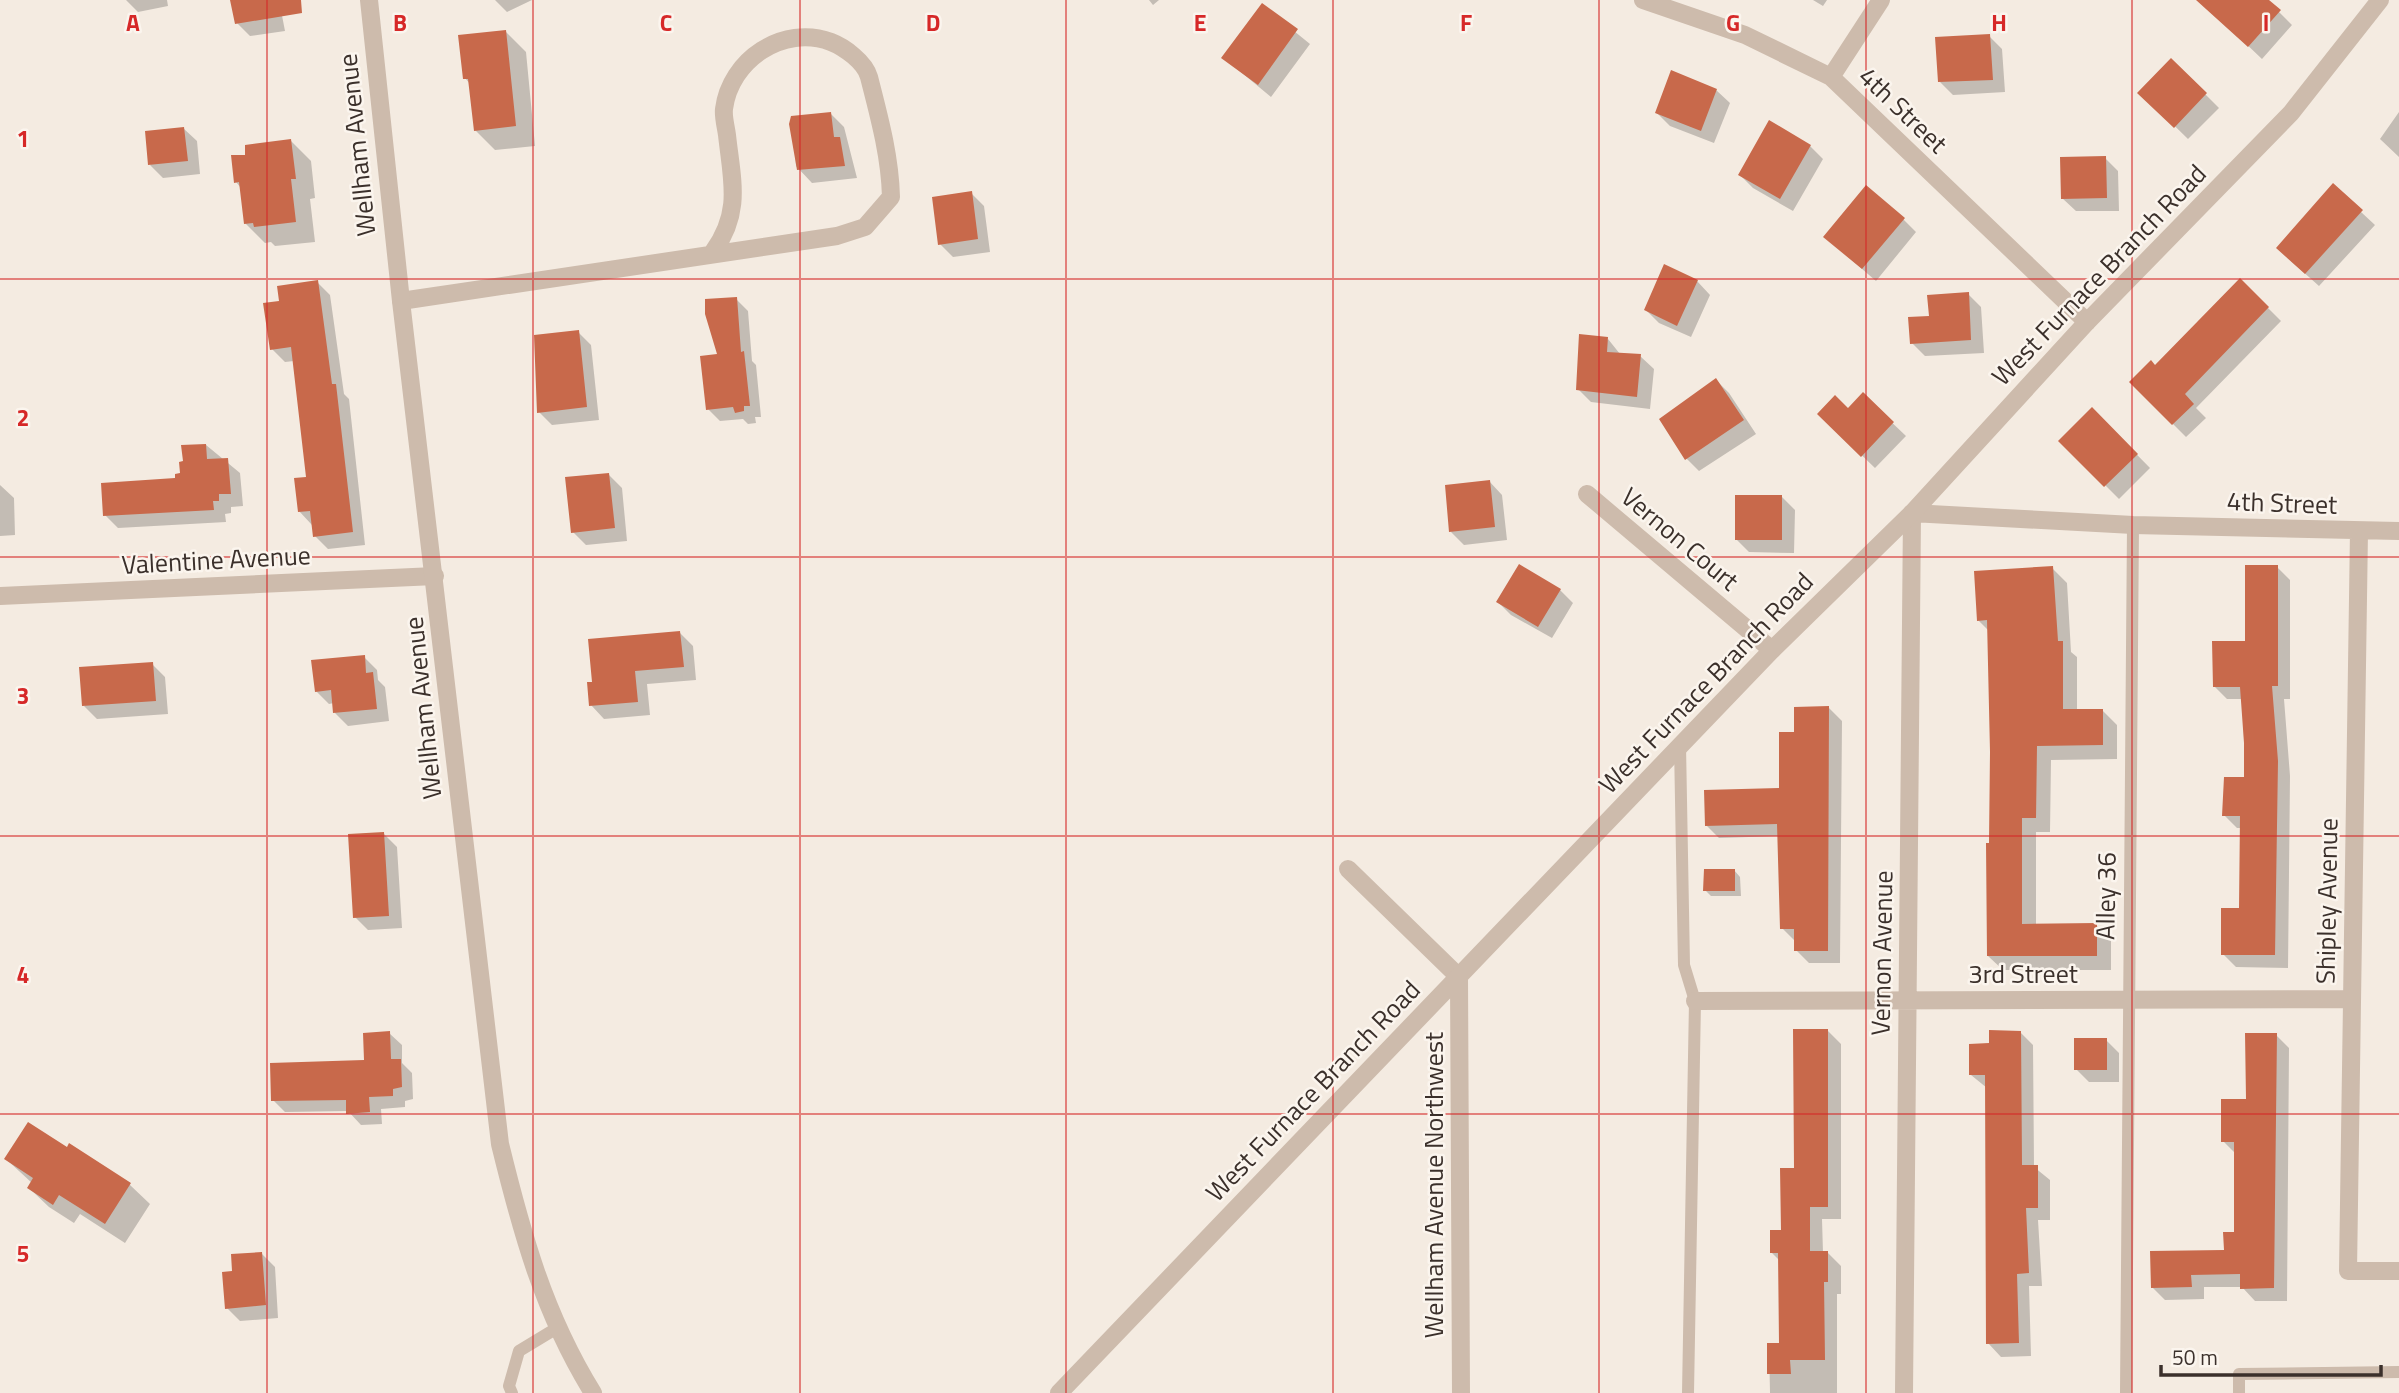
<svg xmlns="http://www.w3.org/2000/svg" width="2399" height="1393" font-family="'Titillium Web',sans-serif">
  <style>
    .shadow { fill: #0003 }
    .building { fill: #c8694b }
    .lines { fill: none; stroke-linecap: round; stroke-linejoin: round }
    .service { stroke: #cdbbac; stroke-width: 12 }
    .minor { stroke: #cdbbac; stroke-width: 18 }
    .tertiary { stroke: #cdbbac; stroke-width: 18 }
    .grid { fill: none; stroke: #d62828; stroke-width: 2; stroke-opacity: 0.55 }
    .labels { text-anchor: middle; stroke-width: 5; stroke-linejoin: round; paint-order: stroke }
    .street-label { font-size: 26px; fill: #3b302b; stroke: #fbf5ee }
    .grid-label { font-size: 23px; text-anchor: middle; font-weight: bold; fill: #d62828; stroke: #fbf5ee; stroke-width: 5; stroke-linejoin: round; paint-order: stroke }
  </style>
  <rect width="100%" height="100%" fill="#f4ebe1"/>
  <path class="shadow" d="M126 0H167L168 6 138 12Z
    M233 0H279L285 31 250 36 237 23Z
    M495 0H532L507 12Z
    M1149 0H1159L1153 5Z
    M1813 0H1827L1823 6Z
    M2200 0H2267L2292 25 2262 59Z
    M1262 5 1310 44 1271 97 1224 58Z
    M506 32 526 52 535 146 495 150 475 130 471 85 465 78Z
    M1989 36 2002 49 2005 92 1953 95 1940 82Z
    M2171 60 2219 108 2188 139 2140 92Z
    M1716 90 1730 103 1714 143 1670 126 1657 113Z
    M2399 112V157L2380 139Z
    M831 114 844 127 857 178 812 183 796 166 793 118Z
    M183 128 197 141 200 174 163 178 150 165Z
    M291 141 311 161 315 198 310 199 315 242 275 246 271 242 265 243 245 223 241 188 236 182 247 156Z
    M1810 146 1823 159 1793 211 1753 188 1740 175Z
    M2105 158 2118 171 2119 211H2076L2062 198Z
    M2333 186 2375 225 2319 286 2291 261Z
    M971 193 984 206 990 252 953 257 940 244Z
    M1903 219 1916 232 1876 281 1839 249Z
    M2240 280 2281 321 2196 408 2206 418 2186 437 2131 382 2155 367Z
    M1697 281 1710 295 1691 337 1659 323 1646 310Z
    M317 282 330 295 344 394 349 399 365 545 328 549 315 536 312 525 299 511 308 479 294 361 285 362 272 349 281 303Z
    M1968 294 1981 307 1984 353 1925 356 1912 343 1930 318Z
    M736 299 748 311 752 361 756 365 761 417H755L756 423 748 424 743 419 720 421 708 409Z
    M578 332 591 345 599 420 552 425 539 412Z
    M1608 339 1620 354 1640 356 1654 369 1650 409 1591 402 1578 389Z
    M1716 380 1729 393 1756 434 1699 471 1686 458Z
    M1863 395 1906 436 1875 468 1819 414 1848 411Z
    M2092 409 2150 468 2119 499 2061 441Z
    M206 445 240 473 243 506 231 507V513L225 514 226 522 118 528 105 515 177 479Z
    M609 475 622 488 627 541 586 545 573 532Z
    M1489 481 1502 495 1507 540 1464 545 1451 532Z
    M0 485 14 498 15 535 0 536Z
    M1782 497 1795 510 1794 553 1749 552 1736 539Z
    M2277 567 2290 580V699H2284L2290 776 2288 968 2236 967 2223 954 2241 910 2242 828H2237L2224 815 2245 779 2243 699H2227L2214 686 2247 643Z
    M2052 568 2067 583 2071 652 2077 657V710H2102L2117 725V759L2051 760 2050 832H2036V925H2096L2111 940V970H2003L1988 956 1992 752 1989 631 1978 620Z
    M1560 590 1573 603 1552 638 1511 615 1498 602Z
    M680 633 693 646 696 680 647 684 650 715 604 719 591 705 594 683Z
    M364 657 377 670 378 680 385 687 389 721 348 726 335 713 334 703 329 704 316 691Z
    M152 664 165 677 168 714 97 719 84 706Z
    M1829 708 1842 721 1840 963H1809L1796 950V942L1782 928 1779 836 1719 838 1706 825 1781 789Z
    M384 834 397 847 402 928 368 930 355 917Z
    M1734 870 1740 877 1741 896H1711L1705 890Z
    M1828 1031 1841 1044V1219H1822L1823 1253H1828L1841 1266V1294H1837V1393H1770L1769 1344H1781L1780 1261 1772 1253 1783 1232Z
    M2020 1032 2033 1045 2034 1167 2050 1180V1220H2038L2042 1286H2029L2031 1356 2001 1357 1988 1343 1987 1088 1971 1075 1990 1045Z
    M389 1033 402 1045V1063L412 1073 413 1099 405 1101V1107L381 1109 382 1124 361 1125 348 1111 285 1112 273 1100 365 1062Z
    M2276 1035 2289 1048 2287 1301H2255L2242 1287H2204V1299L2165 1300 2152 1287 2225 1252 2236 1234V1154L2223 1141 2248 1100Z
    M2106 1040 2119 1053V1082H2089L2076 1069Z
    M6 1159 130 1185 150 1204 125 1243 80 1214 74 1223 49 1207 29 1188 32 1183Z
    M262 1254 275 1267 278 1318 240 1321 227 1308Z"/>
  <path class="building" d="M230 0H301L302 13 235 24Z
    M2196 0H2269L2281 10 2248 47Z
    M1262 3 1298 29 1258 85 1221 58Z
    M506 30 516 126 474 131 468 79H463L458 35Z
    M1990 34 1993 80 1938 82 1935 37Z
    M2171 58 2207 93 2174 128 2137 93Z
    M1671 70 1717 89 1701 131 1655 113Z
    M831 112 834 137H840L845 166 797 170 789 124 791 116Z
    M1769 120 1811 145 1780 199 1738 175Z
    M184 127 188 161 148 165 145 131Z
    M291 139 296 179H291L296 222 254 227 253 223 244 224 239 182 234 183 231 155H245V145Z
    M2106 156 2107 198 2061 199 2060 157Z
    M2333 183 2363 210 2305 274 2276 248Z
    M1866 185 1905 218 1862 269 1823 237Z
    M972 191 978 239 938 245 932 197Z
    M1664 264 1698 280 1677 326 1644 310Z
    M2240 278 2269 307 2185 394 2194 404 2172 425 2129 382 2151 360 2155 365Z
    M318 280 332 384H336L353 532 313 537 310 511 298 512 294 478 306 477 291 347 270 350 263 303 279 301 277 286Z
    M1969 292 1971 340 1910 344 1908 317 1929 316 1927 295Z
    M737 297 741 352 744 351 750 406H744V411L735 413 733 407 706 410 700 356 717 354 705 314V299Z
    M579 330 587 407 537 413 534 335Z
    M1579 334 1608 337 1607 352 1641 354 1637 397 1576 390Z
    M1716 378 1744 420 1685 460 1659 419Z
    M1863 392 1894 422 1861 457 1817 414 1835 395 1848 408Z
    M2092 407 2138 454 2104 487 2058 441Z
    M206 444 207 459 228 458 231 494H219V501H213L214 510 103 516 101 483 175 478V474L180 473 179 462 183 461 181 445Z
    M609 473 615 528 571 533 565 477Z
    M1490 480 1495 527 1449 532 1445 485Z
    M1735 495H1782V540H1735Z
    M1519 564 1561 589 1538 627 1496 602Z
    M2245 565H2278V686H2272L2278 761 2275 955H2221V908H2239L2240 816H2222L2224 777H2244V743L2240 687H2213L2212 641H2245Z
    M2053 566 2058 641H2063V709H2103V745L2037 746 2036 818H2022V924L2097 923V956H1987L1986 843H1989L1990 752 1987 620 1977 621 1974 571Z
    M680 631 684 667 635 671 638 702 589 706 587 682H592L588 639Z
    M365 655 366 673 373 672 377 709 333 713 331 690 315 692 311 660Z
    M153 662 156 701 82 706 79 667Z
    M1829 706 1828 951H1794V929H1780L1777 824 1705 826 1704 790 1779 788V732H1794V707Z
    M384 832 389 916 353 918 348 834Z
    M1704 869H1735V891H1703Z
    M1793 1029H1828V1207H1810V1251H1828V1282H1824L1825 1360H1790L1791 1374H1767V1343H1779L1778 1253H1770V1230H1781L1780 1168H1794Z
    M1989 1030 2021 1031 2022 1165H2038V1208H2026L2029 1273 2017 1274 2019 1343 1986 1344 1985 1075H1969V1044L1989 1043Z
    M390 1031 391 1059H401L402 1087 393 1089V1096L369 1097 370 1112 346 1114V1100L271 1101 270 1063 364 1060 363 1033Z
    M2245 1033H2277L2274 1288 2240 1289V1274L2191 1275 2192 1287 2151 1288 2150 1251 2224 1250 2223 1232H2234V1142H2221V1099H2246Z
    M2074 1038H2107V1070H2074Z
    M28 1122 67 1147 69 1143 131 1183 105 1224 59 1195 53 1205 27 1188 33 1178 4 1159Z
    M262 1252 266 1305 225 1309 222 1272 232 1271 231 1254Z"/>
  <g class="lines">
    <path class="service" d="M1680 745 1684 965 1695 1001 1688 1393
      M512 1393 509 1386 519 1351 557 1328
      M2126 1393 2133 525
      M2239 1393V1374L2399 1372"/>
    <path class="minor" d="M1643 0 1745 35 1831 77 2087 322
      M1831 77 1881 0
      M401 301 837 236 865 227 891 197C890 156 879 116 869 77 865 62 844 47 831 42 783 24 730 60 724 109 723 117 726 127 727 135 732 181 742 212 713 252
      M1587 494 1772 650
      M2359 531 2348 1271H2399
      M0 596 435 576
      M1348 869 1459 977
      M1695 1001 2352 999
      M1904 1393 1912 513 2133 525 2399 531"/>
    <path class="tertiary" d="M369 0 401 301 500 1144C522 1234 544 1314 593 1393
      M1459 977 1461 1393
      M1059 1393 1772 650 1912 513 2087 322 2291 113 2380 0"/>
  </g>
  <path class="grid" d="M267 0V1393M533 0V1393M800 0V1393M1066 0V1393M1333 0V1393M1599 0V1393M1866 0V1393M2132 0V1393M0 279H2399M0 557H2399M0 836H2399M0 1114H2399"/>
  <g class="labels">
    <g class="street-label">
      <text transform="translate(1903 110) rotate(44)" y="9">4th Street</text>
      <text transform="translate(357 145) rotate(-96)" y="9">Wellham Avenue</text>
      <text transform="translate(2099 275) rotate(-46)" y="9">West Furnace Branch Road</text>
      <text transform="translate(2282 503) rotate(2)" y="9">4th Street</text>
      <text transform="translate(1680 539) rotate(40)" y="9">Vernon Court</text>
      <text transform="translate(216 560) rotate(-3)" y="9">Valentine Avenue</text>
      <text transform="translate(1706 683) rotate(-46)" y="9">West Furnace Branch Road</text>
      <text transform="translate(423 708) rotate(-96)" y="9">Wellham Avenue</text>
      <text transform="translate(2106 896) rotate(-89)" y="9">Alley 36</text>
      <text transform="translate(2327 901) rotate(-89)" y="9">Shipley Avenue</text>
      <text transform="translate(1882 953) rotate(-89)" y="9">Vernon Avenue</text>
      <text x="2023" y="983">3rd Street</text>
      <text transform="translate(1313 1091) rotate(-46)" y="9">West Furnace Branch Road</text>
      <text transform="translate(1434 1185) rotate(-90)" y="9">Wellham Avenue Northwest</text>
    </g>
  </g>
  <g class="grid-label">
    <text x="133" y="31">A</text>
    <text x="400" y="31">B</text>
    <text x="666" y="31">C</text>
    <text x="933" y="31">D</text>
    <text x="1200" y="31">E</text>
    <text x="1466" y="31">F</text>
    <text x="1733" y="31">G</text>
    <text x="1999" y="31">H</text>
    <text x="2266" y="31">I</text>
    <text x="23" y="147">1</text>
    <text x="23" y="426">2</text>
    <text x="23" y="704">3</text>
    <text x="23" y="983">4</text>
    <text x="23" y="1262">5</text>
  </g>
  <path d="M2161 1365v10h220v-10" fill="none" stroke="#3b302b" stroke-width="3.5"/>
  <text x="2172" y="1365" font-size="21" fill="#3b302b" stroke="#fbf5ee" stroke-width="5" paint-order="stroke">50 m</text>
</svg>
